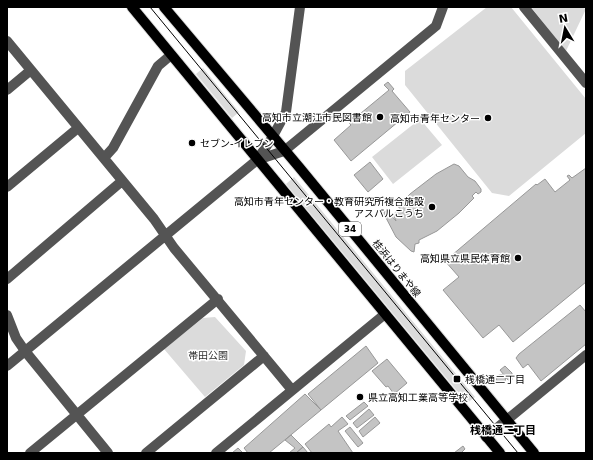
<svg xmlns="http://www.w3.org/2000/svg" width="593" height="460" font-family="'DejaVu Sans','Noto Sans JP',sans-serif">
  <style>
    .green { fill: #dbdbdb }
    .building { fill: #c4c4c4; stroke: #989898 }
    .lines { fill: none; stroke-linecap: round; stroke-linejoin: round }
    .major-casing { stroke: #dbdbdb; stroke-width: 12 }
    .minor { stroke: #545454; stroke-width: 10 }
    .major { stroke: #000; stroke-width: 10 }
    .tram { stroke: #000; stroke-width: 1 }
    .poi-dot { fill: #000; stroke: #fff; stroke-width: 1.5 }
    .labels { text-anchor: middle; stroke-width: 3; stroke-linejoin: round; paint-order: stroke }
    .shield { fill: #fff; stroke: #4c4c4c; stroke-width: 1 }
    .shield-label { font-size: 9px; font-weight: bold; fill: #000 }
    .poi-label { font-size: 10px; fill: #000; stroke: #fff; text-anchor: end }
    .street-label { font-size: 10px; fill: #000; stroke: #fff }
    .park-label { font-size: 10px; fill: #323232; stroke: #fff }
    .neighbourhood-label { font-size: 11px; font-weight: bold; fill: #000; stroke: #fff }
  </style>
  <rect width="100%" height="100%" fill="#fff"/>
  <path class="green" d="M487 7H511L586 99V133L509 196 492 193 405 85V71Z
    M531 7H580L586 9 566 51Z
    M203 68 239 112 232 118 196 74Z
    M420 119 442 145 393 184 372 157Z
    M294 177 475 397 467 403 286 184Z
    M215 317 246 351 244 365 205 397 164 349 203 318Z"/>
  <path class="building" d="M388 82 394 89 392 91 410 112 351 161 334 140 351 125 349 123 389 90 384 85Z
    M370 162 383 179 368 192 354 175Z
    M454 164 459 166 468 177 475 181 481 189V192L478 194 476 192 472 196 474 198 459 213 437 231 419 240V243L415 244 414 252 411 251 396 237 384 214V211L388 212 396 221 394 216 396 211 400 209 398 206 410 194 436 174Z
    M586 168V282L513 342 499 325 483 338 443 290 459 277 445 261 536 184 537 185 545 179 555 192 570 180 567 176 569 175 572 178Z
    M580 305 586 312V344L541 381 528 364 523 368 516 358 519 354Z
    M366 346 378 363 321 410 308 394Z
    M387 359 407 383 394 394 388 386 386 387 372 371Z
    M505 366 512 373V380H508L500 370Z
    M496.5 379a4.5 4.5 0 1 1 9 0a4.5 4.5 0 1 1-9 0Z
    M305 394 321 410 269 453H248L244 448Z
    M364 402 368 406 350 420 346 416Z
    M369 409 374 415 357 428 353 423Z
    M342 417 348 424 338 431 353 453H312L305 444 329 424 331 427Z
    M375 417 380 423 363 437 359 431Z
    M350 427 363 443 358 447 345 431Z
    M291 435 303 447 296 453H289L295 448 285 440Z
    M463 446 465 449 461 453H454Z
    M303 447 308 453H296Z
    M238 448 243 453H232Z"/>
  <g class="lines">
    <g class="major-casing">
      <path id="major" d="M132 7 500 453
        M164 7 299 167 534 453"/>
    </g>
    <path class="minor" d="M524 7 586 83
      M7 41 154 219 174 248 292 390
      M7 90 31 70
      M104 158 113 148 158 66 171 55
      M257 160 284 151 436 26 443 7
      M7 187 78 128
      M7 279 122 181
      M7 315 16 338 25 351 108 453
      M7 366 257 160 272 138 286 112 300 7
      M486 437 586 355
      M30 453 218 299
      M146 453 264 356
      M216 453 385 314"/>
    <use href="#major" class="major"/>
    <path class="tram" d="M150 7 518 453"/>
  </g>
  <g class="poi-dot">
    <circle cx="380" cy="117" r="4"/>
    <circle cx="488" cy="118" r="4"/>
    <circle cx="192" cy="143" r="4"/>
    <circle cx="432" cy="207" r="4"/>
    <circle cx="518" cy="258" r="4"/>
    <rect x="453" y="375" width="8" height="8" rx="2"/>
    <circle cx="360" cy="397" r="4"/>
  </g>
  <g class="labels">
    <rect class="shield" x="339" y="222" width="22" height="14" rx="3"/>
    <g class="shield-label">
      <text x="350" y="232">34</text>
    </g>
    <g class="poi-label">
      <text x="372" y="121">高知市立潮江市民図書館</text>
      <text x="480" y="122">高知市青年センター</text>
      <text x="200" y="147" text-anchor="start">セブン-イレブン</text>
      <text x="424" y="205">高知市青年センター・教育研究所複合施設<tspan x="424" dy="12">アスパルこうち</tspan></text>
      <text x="510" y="262">高知県立県民体育館</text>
      <text x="465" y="383" text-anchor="start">桟橋通二丁目</text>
      <text x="368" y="401" text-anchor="start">県立高知工業高等学校</text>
    </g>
    <g class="street-label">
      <text transform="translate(397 268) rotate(51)" y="4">桂浜はりまや線</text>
    </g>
    <g class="park-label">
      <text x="208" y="359">帯田公園</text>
    </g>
    <g class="neighbourhood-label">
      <text x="503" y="434">桟橋通二丁目</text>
    </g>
  </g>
  <rect width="593" height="460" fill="none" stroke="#000000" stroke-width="16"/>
  <g transform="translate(565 28) rotate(350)" stroke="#ffffff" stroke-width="3" paint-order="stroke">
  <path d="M0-3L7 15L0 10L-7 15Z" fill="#000000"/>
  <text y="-6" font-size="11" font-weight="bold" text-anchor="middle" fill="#000000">N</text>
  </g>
</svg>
